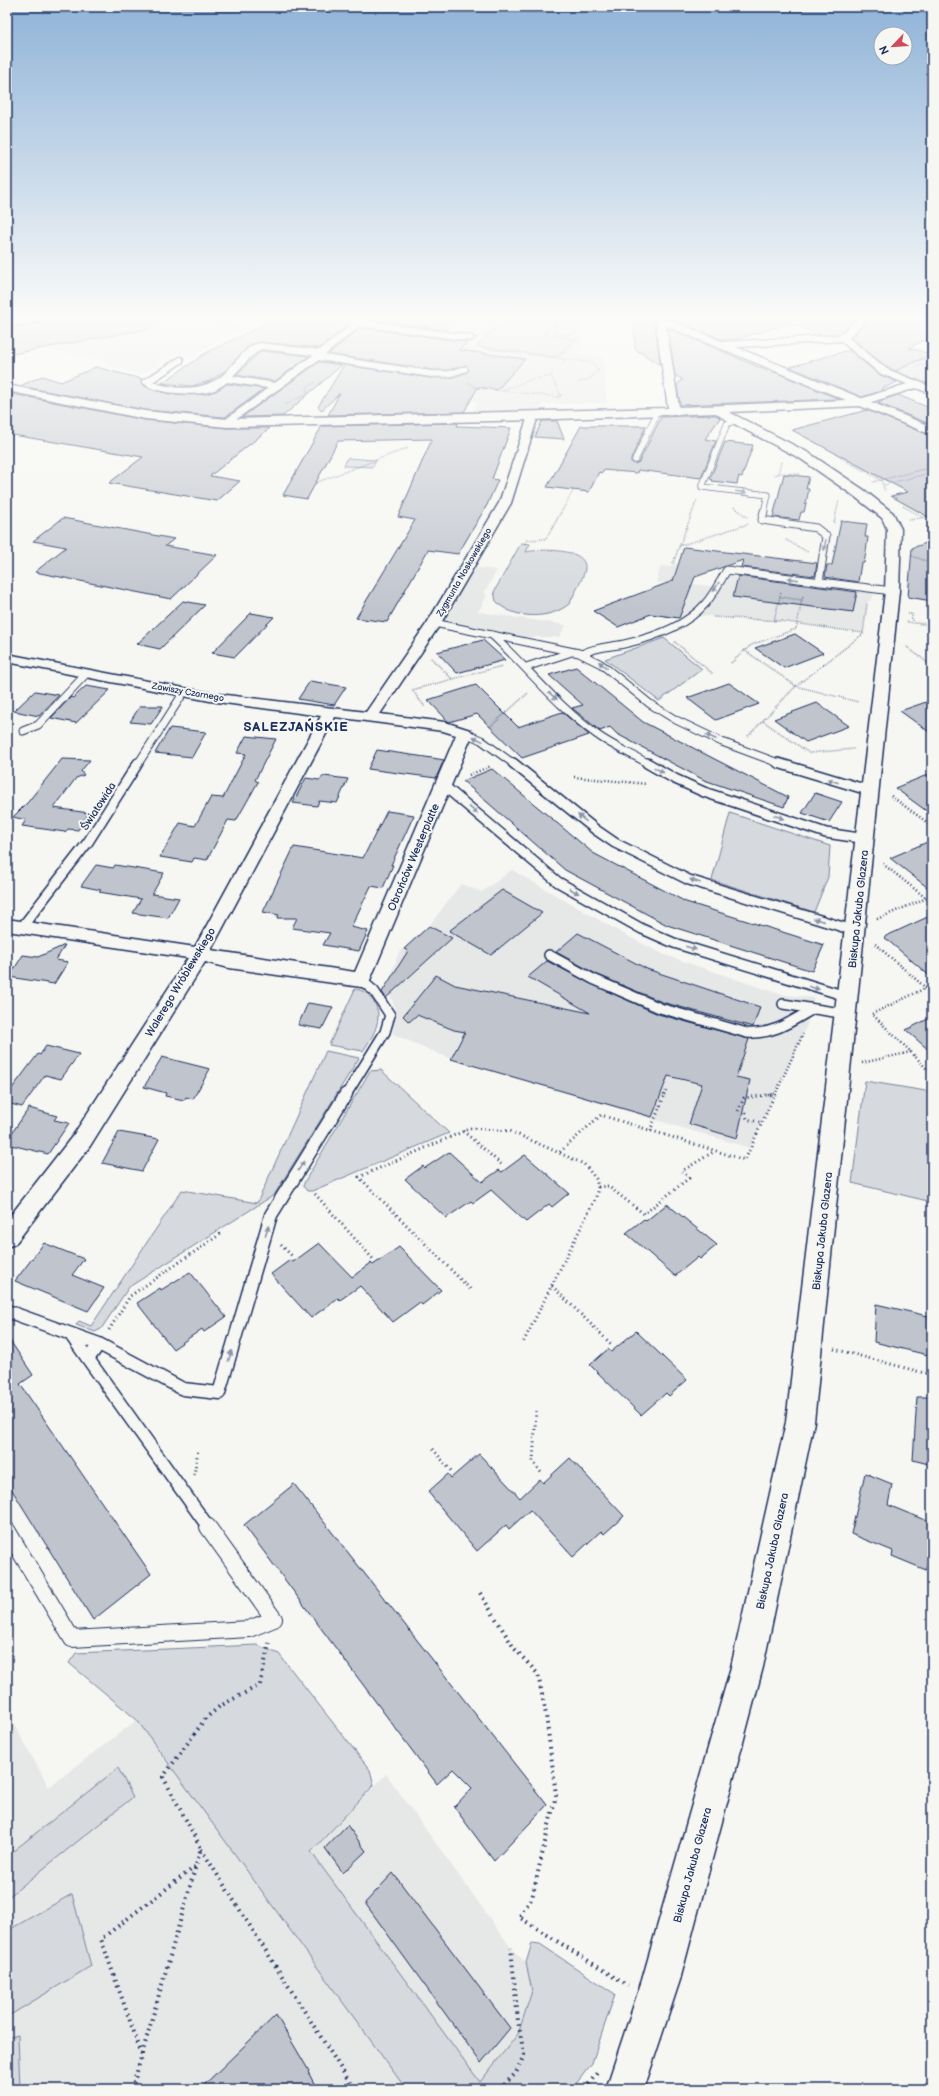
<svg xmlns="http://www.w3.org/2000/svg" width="939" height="2096" font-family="'Balsamiq Sans',sans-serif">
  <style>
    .built { fill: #e6e7e7 }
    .green { fill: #d6d9dd; stroke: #78849e }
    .building { fill: #c0c4cd; stroke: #1b2f5e }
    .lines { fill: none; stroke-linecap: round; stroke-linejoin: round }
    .lane-far4-casing { stroke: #1b2f5e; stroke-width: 7 }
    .lane-far3-casing { stroke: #1b2f5e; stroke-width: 9 }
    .lane-far2-casing { stroke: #1b2f5e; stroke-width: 12 }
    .lane-far1-casing { stroke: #1b2f5e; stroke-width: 15 }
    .lane-casing { stroke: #1b2f5e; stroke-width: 18 }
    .street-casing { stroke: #1b2f5e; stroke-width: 3 }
    .secondary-casing { stroke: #1b2f5e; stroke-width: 3 }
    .path-far3 { stroke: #1b2f5e; stroke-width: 1.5; stroke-dasharray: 0.5 1.5; stroke-linecap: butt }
    .path-far2 { stroke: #1b2f5e; stroke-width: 2.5; stroke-dasharray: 1 2.5; stroke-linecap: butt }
    .path-far1 { stroke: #1b2f5e; stroke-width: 3; stroke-dasharray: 1 3.5; stroke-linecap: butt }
    .path { stroke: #1b2f5e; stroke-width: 4; stroke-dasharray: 1.5 4.5; stroke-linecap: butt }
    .lane-far4 { stroke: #f6f6f2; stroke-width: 5.5 }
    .lane-far3 { stroke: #f6f6f2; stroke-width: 7 }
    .lane-far2 { stroke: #f6f6f2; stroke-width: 9 }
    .lane-far1 { stroke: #f6f6f2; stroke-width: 12 }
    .lane { stroke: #f6f6f2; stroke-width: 16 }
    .street { fill: #f6f6f2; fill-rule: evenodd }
    .secondary { fill: #f6f6f2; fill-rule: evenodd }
    .oneway { fill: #8892a8 }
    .labels { text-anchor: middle; stroke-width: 4; stroke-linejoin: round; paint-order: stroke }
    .far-street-label { font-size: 9px; fill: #1b2f5e; stroke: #f6f6f2 }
    .street-label { font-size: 11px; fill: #1b2f5e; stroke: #f6f6f2 }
    .far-district-label { font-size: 13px; font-weight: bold; letter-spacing: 1px; fill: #1b2f5e; stroke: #f6f6f2 }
  </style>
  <rect width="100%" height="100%" fill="#f6f6f2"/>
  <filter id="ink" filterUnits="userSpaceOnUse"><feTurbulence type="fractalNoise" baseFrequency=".025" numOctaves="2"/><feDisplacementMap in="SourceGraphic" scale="8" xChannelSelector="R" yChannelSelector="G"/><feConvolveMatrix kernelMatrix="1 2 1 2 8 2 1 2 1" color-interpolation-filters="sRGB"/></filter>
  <g filter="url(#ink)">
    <path class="built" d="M68 319H282L247 325 191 357 178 354 140 375 105 364V361L45 349 41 345 82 334Z
      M491 319H590L581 321V354L603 357 607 403 541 404 542 408 529 410 472 413 477 402 451 400 444 376 436 372 476 336 471 334Z
      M673 563 687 565 676 584 656 582 661 566 670 567Z
      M467 567 497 570 484 593 487 595 478 612 566 625 559 637H503L434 623Z
      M727 570 873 589V597L867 603 863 632 780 621 691 615 684 619 665 616 678 582 716 587Z
      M512 870 627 936 665 955 779 994 814 998 807 1025 750 1148 451 1059 393 1034 395 1008 387 988 399 952 429 926 461 884 482 892Z
      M7 1712 49 1787 137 1720 406 2089H7Z
      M386 1774 511 1948 526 1963 532 1991 518 2034 480 2083 311 1852Z"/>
    <path class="green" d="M505 319H559L544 334 574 339 557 357 477 346Z
      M566 322 578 324 577 333 564 335 554 333 555 324Z
      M927 359 932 361V380L926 383 888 369 884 365Z
      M347 458 376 460 373 467 344 466Z
      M521 543 530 544 526 552C538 549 588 547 585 569 583 580 574 593 570 603 552 620 512 620 496 601L494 592Z
      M664 638 702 669 659 701 605 659Z
      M730 813 830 846 828 877 814 912 712 880Z
      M355 989C362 990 366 992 371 998 386 1016 374 1034 363 1051L329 1045Z
      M326 1051 359 1058 274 1195 129 1287 101 1329 95 1332 76 1325 79 1321 91 1326 182 1190 257 1203Z
      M381 1070 449 1133 312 1191H307L303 1186 305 1181 370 1071Z
      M865 1081 932 1092V1202L852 1183Z
      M257 1645 279 1654 370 1770 374 1785 311 1852 480 2082 518 2034 532 1991 526 1963 532 1943 540 1944 615 1994 592 2063 572 2089H406L137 1720 69 1663 76 1653Z
      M118 1768 133 1797 7 1898V1856Z
      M72 1894 91 1966 7 2017V1931Z
      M18 2035 20 2089H7V2038Z"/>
    <path class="building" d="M64 319H151L152 328 7 355V328Z
      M275 319H334L337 323 348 325 320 348 260 342 248 347 225 371 209 381 192 386 162 383 206 353Z
      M368 319H460L446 330Z
      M634 319H652L656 323 660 365 635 349Z
      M670 319H855L839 334 820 335 788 322V324L733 340H724Z
      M868 319H932V336L909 348 931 354 896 371 888 368 851 338Z
      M360 328 468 342 459 350 525 359 497 390 478 387 464 412 328 415 340 393 322 410 318 407 344 365 431 378H450L466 373 469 370 466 365 448 370H432L329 354Z
      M668 328 772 373 774 372 839 399 680 405 677 386 681 380H683L675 375Z
      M849 350 878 374 897 382 881 389 884 390 862 397 790 367Z
      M261 351 309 356 275 381 236 375Z
      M319 362 342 365 283 416 242 417Z
      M96 367 142 379 141 382 145 386 169 394H206L216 391 227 384 264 389 225 417 145 410 20 386 42 376 61 382Z
      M7 393 145 420 227 428H270L210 476 240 481 217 501 109 483 143 457 7 434Z
      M898 395 932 409V425L878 403V402Z
      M867 410 932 436V519L891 496 908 492 792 430Z
      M716 415 720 418 705 439 716 441 701 478 638 470 637 473 603 470 602 473 599 472 589 492 547 487 581 426H646L631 459V462L635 464 639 462 661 417Z
      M542 421H557L564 439 535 437Z
      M458 423 457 426 511 428 492 479 498 480 487 505 458 554 428 550 387 622 356 618 415 520 398 517 432 439 338 441 307 499 283 495 322 426Z
      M725 442 753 445 742 477 739 476 737 484 712 481 713 480 710 479Z
      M784 474 809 477 806 489H809L804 512H801L799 520 773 517Z
      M63 518 174 539 165 546 217 555 171 599 35 572 66 547 33 541Z
      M841 521 867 524 865 537H868L866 552 864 563H861L858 582 825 577 827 565H832Z
      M932 541V601L908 597 912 548Z
      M684 547 817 563 815 576 741 567 743 560 695 577 679 618 651 614 618 627 593 611 673 581Z
      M738 576 857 592 853 612 733 597Z
      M183 601 205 605 160 649 137 644Z
      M251 613 274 617 235 657 212 653Z
      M795 634 823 653 784 668 755 648Z
      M483 640 505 660 457 673 437 652Z
      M576 667 643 722 788 797 784 807 704 780 617 734 610 727 600 731 572 708 583 705 549 675Z
      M310 681 346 687 334 705 298 699Z
      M729 683 759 704 716 720 687 698Z
      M476 685 518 727 562 712 589 735 522 758 477 714 449 722 428 700Z
      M86 686 110 690 76 723 51 718 71 697 73 698Z
      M35 691 59 695 39 716 14 711Z
      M932 700V734L900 711Z
      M817 703 849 726 806 742 774 719Z
      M140 706H163L151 724 130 722Z
      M170 728 206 732 192 757 155 753Z
      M246 736 276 739 255 780 258 782 236 821 228 820 207 860 194 858 192 862 160 857 180 823 195 826 211 797 223 798 246 754 237 753Z
      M377 750 432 758 444 760 436 778 368 769Z
      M62 759 90 760 81 771 84 775 76 778 54 808 89 813 78 830 68 829 65 832 22 826 26 820 13 817 28 802Z
      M492 769 593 853 686 902 824 945 812 971 667 925 565 870 463 781Z
      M932 773V815L895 788Z
      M324 776 348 779 337 803 319 801 317 806 293 803 306 778 319 780Z
      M815 793 842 802 829 822 802 813Z
      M387 811 414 815 391 865H393L383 888 371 886 351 927 368 931 359 951 323 945 330 933 292 928 297 918H277L279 915 263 912 294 847 363 858Z
      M932 840V891L890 858Z
      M96 865 113 868 115 865 164 873 152 894 179 898 168 918 133 913 141 899 99 892 101 890 81 886Z
      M502 890 542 913 491 955 449 931Z
      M932 915V978L884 937Z
      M429 926 452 938 386 998 382 992 408 951 404 949Z
      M578 933 647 969 760 1007 753 1027 662 1002 596 974 556 952Z
      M65 945 56 960 68 962 54 984 9 977 23 955 38 957Z
      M547 961 591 984 658 1014 749 1039 736 1077 750 1080 737 1138 689 1124 702 1084 668 1076 652 1117 451 1059 465 1032 454 1030 417 1015 409 1022 403 1016 436 975 455 985 590 1013 528 977Z
      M308 1003 333 1007 322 1029 298 1025Z
      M932 1017V1053L906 1030Z
      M46 1046 79 1054 61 1079 45 1075 22 1107 7 1103V1095L38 1054 40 1055Z
      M162 1057 210 1069 193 1099 186 1097 184 1100 165 1096 166 1093 144 1087Z
      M29 1108 57 1116 54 1120 69 1123 48 1154 7 1144V1140Z
      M119 1132 159 1139 142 1171 102 1163Z
      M449 1152 482 1182 499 1170 502 1172 525 1155 569 1193 552 1207 549 1204 526 1222 491 1190 473 1203 471 1201 446 1218 405 1179 423 1166 425 1168Z
      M667 1204 717 1245 700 1259 698 1257 675 1276 626 1233 644 1219 646 1221Z
      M44 1243 84 1259 72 1275 104 1288 88 1311 15 1281Z
      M319 1243 352 1277 371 1263 373 1265 399 1247 441 1290 422 1305 420 1302 393 1322 360 1286 340 1300 338 1298 311 1318 271 1274 290 1260 293 1262Z
      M190 1272 226 1317 204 1332 202 1329 173 1349 137 1303 160 1288 161 1290Z
      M876 1304 932 1317V1356L874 1342Z
      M636 1331 687 1380 669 1396 666 1393 641 1415 590 1365 608 1349 611 1352Z
      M7 1336 33 1375 20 1384 151 1574 93 1620 7 1482Z
      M917 1397H932V1465L913 1460Z
      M479 1454 520 1498 540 1479 543 1483 570 1458 624 1516 604 1534 601 1531 573 1557 530 1510 509 1529 506 1525 477 1551 428 1492 448 1474 451 1478Z
      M865 1473 892 1484 888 1505 932 1523V1537L926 1570 892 1556 893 1551 851 1534Z
      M294 1484 547 1805 494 1861 454 1807 472 1788 453 1769 437 1784 244 1525Z
      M347 1825 366 1851 343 1873 325 1848Z
      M393 1873 510 2028 481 2063 365 1903Z
      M276 2015 309 2071 308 2072 317 2089H200Z"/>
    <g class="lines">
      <g class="lane-far4-casing">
        <path id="lane-far4" d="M338 319 358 323
          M431 374H449L465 369
          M736 420 727 424 702 487 768 495 764 512
          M635 460 655 417 653 411"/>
      </g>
      <g class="lane-far3-casing">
        <path id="lane-far3" d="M764 511 762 520 816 528 826 536 819 582
          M434 623 579 653 601 664 650 704 676 720 722 742 781 764
          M492 635C527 667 557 706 596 734 612 746 632 754 649 764
          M582 654C595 647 609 647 624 644 651 638 686 626 705 604 714 594 720 581 727 570L892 591
          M526 667 572 652
          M23 731 38 725 86 674
          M465 733 481 740 514 764
          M138 764 184 692"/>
      </g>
      <g class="lane-far2-casing">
        <path id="lane-far2" d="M513 763 596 830 615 843 689 880 856 931
          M647 763 675 779 704 792 826 833 866 839
          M778 763 871 791
          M443 785 558 882 642 929 674 943 849 997
          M22 927 88 842 138 763
          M549 955 593 979 660 1008 747 1033C773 1035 792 1021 813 1009
          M783 1004 847 1014
          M346 1095 385 1032 390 1015 374 991 361 980"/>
      </g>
      <g class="lane-far1-casing">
        <path id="lane-far1" d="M7 1311 99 1344 183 1389 219 1393 271 1215 346 1094
          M71 1335 88 1359
          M99 1344 88 1359 209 1528"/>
      </g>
      <g class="lane-casing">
        <path id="lane" d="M7 1530 72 1639 249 1629 274 1619 208 1527"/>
      </g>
      <g class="street-casing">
        <path id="street" d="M358 319H367L366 321 470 335 475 338 470 341 360 326 325 355 431 371 436 374 431 377 319 360 227 426 223 425 222 423 223 421 268 388 227 382C220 388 212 392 202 393 189 395 148 393 142 381L180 357 183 358V362L153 382C178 391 207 391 226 372 235 363 242 352 253 345L260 343 320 350ZM261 349 313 355 275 383 233 376 251 357Z
          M857 319H867L849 338 887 369 932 387V394L916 388 865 404H857L856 402 857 400 907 384 879 373 841 341 722 348 717 345 722 342 840 335Z
          M533 413 538 416 511 503 441 623 380 714 445 722 470 730 473 733 368 985 361 987 229 968 205 962 90 1146 15 1244 7 1247V1220L74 1134 188 958 7 931V919L195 947 321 716 210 701 7 662V654L210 693 366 712 427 623 499 503 528 416ZM335 717 443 731 456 735 355 972 211 950Z"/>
      </g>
      <g class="secondary-casing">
        <path id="secondary" d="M21 319H42L37 322 7 327V321Z
          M653 319 670 320 932 427V435L860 406 729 412 809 453 864 490 893 513 901 529 899 591 814 1422 763 1667 680 1980 644 2089H606L642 1980 731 1667 786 1422 885 591 887 529 882 518 854 496 801 459 721 417 716 413 533 420 227 427 145 419 7 391V385L145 411 227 419 668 408 656 325 658 323ZM666 326 846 400 679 407Z"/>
      </g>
      <path class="path-far3" d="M219 319 230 328 243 329
        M486 336 500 323
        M482 348 593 363 599 370 588 380 578 382
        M559 358 577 339 575 336
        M561 364 565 360
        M916 367 932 361
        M552 373 551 376 561 396 558 397
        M469 383 477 388 558 397
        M503 390 532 379 551 376
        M285 405 307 394V387L316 382
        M841 458 881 480 885 491
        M779 473 800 474
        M774 475 778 474 781 462
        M873 482 932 467
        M315 483 408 448
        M884 485 929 473
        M903 506 924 518
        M734 507 747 517
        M909 520 932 516
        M834 523 839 500
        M786 540 808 552
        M525 544 527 540 546 539 573 491
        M679 546 748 524
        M912 556 932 563
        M673 563 697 500
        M780 597 802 600
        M908 614H912V622
        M713 617 780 621 863 633
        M774 621 781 592
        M907 622 932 625
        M675 642 713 674
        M907 647 932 666
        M744 650 796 686 858 702
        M431 658 452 679
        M731 663 751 645 796 629 803 595
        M412 690 502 666
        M412 690 425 707
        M763 721 809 753 854 749
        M490 727 528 693
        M748 736 796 686 863 634 867 603"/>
      <path class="path-far2" d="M469 775 491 766
        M574 777 647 784
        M891 796 932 826
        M883 864 926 898
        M877 919 927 898H932
        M875 944 926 988
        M872 1014 932 985
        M911 1052 926 1068 932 1070
        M862 1063 911 1052 872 1014
        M664 1095 666 1091
        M768 1095 775 1094
        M775 1095 803 1034"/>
      <path class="path-far1" d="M738 1111 744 1098 775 1094
        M745 1113 747 1119 762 1123
        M463 1131 502 1165
        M650 1131 665 1094
        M560 1152 601 1115 745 1160 775 1094
        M598 1187 608 1186 644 1214 689 1178 682 1171 715 1151
        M315 1194 373 1259
        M281 1245 292 1256
        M552 1286 611 1344
        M470 1289 359 1177 471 1128 510 1131 584 1164 596 1179 598 1187 596 1197 523 1343
        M109 1330 130 1296 222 1233
        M834 1349 932 1375
        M536 1411 533 1462 543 1475
        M433 1449 452 1472
        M194 1475 198 1450"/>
      <path class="path" d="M480 1593 514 1648 538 1674 546 1715 556 1795 532 1898 519 1917 628 1986
        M201 1849 354 2089
        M142 2055 101 1939 196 1866
        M132 2089 201 1848 163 1777 206 1718 220 1706 260 1685 269 1643
        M500 2089 516 2073 524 2055 518 2021 511 1948
        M585 2089 597 2073"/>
      <use href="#lane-far4" class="lane-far4"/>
      <use href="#lane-far3" class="lane-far3"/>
      <use href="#lane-far2" class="lane-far2"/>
      <use href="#lane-far1" class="lane-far1"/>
      <use href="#lane" class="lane"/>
      <use href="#street" class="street"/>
      <use href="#secondary" class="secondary"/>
    </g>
    <defs><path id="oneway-solid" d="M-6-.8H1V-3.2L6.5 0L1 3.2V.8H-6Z"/></defs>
    <g class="oneway">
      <use href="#oneway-solid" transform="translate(741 492) rotate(7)"/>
      <use href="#oneway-solid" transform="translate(825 545) rotate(99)"/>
      <use href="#oneway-solid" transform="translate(793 579) rotate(-173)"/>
      <use href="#oneway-solid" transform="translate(716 587) rotate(123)"/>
      <use href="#oneway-solid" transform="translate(603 665) rotate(-142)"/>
      <use href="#oneway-solid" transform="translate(553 696) rotate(41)"/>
      <use href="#oneway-solid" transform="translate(711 737) rotate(-155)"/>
      <use href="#oneway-solid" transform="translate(478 739) rotate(-154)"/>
      <use href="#oneway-solid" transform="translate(659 770) rotate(29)"/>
      <use href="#oneway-solid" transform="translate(833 781) rotate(-163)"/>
      <use href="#oneway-solid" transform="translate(473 810) rotate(40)"/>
      <use href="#oneway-solid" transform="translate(779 817) rotate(18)"/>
      <use href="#oneway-solid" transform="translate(582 818) rotate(-141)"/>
      <use href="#oneway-solid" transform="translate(695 881) rotate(-161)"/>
      <use href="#oneway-solid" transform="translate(574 891) rotate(28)"/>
      <use href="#oneway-solid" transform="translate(819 920) rotate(-163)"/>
      <use href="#oneway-solid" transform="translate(691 948) rotate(18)"/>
      <use href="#oneway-solid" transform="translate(814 988) rotate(16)"/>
      <use href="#oneway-solid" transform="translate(301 1166) rotate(-58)"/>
      <use href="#oneway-solid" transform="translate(267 1231) rotate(-73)"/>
      <use href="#oneway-solid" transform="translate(230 1356) rotate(-73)"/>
    </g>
  </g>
  <linearGradient id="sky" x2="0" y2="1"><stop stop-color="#8fb3d8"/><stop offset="0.52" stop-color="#fbfbf9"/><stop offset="1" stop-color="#fbfbf9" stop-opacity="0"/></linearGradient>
  <rect width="939" height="612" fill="url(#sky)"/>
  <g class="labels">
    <g class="far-street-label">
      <text transform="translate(464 572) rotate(-60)" y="3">Zygmunta Noskowskiego</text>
      <text transform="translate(188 692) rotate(10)" y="3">Zawiszy Czarnego</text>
    </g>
    <g class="street-label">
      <text transform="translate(98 806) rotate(-57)" y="4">Światowida</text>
      <text transform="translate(413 857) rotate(-67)" y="4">Obrońców Westerplatte</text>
      <text transform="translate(858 909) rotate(-84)" y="4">Biskupa Jakuba Glazera</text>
      <text transform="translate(180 982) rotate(-59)" y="4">Walerego Wróblewskiego</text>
      <text transform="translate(822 1231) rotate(-84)" y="4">Biskupa Jakuba Glazera</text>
      <text transform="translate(772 1551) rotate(-78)" y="4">Biskupa Jakuba Glazera</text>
      <text transform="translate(692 1865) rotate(-75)" y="4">Biskupa Jakuba Glazera</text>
    </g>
    <g class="far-district-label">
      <text x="296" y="731">SALEZJAŃSKIE</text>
    </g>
  </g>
  <rect width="939" height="2096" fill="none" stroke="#f6f6f2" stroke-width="24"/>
  <rect x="12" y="12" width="915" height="2072" fill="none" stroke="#1b2f5e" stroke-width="1.5" filter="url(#ink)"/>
  <g transform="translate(893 46) rotate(245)"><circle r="19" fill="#f6f6f2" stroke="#9ea6b7"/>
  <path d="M0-3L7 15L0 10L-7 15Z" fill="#d1495b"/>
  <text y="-6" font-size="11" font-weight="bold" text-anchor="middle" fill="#1b2f5e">N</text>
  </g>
</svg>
